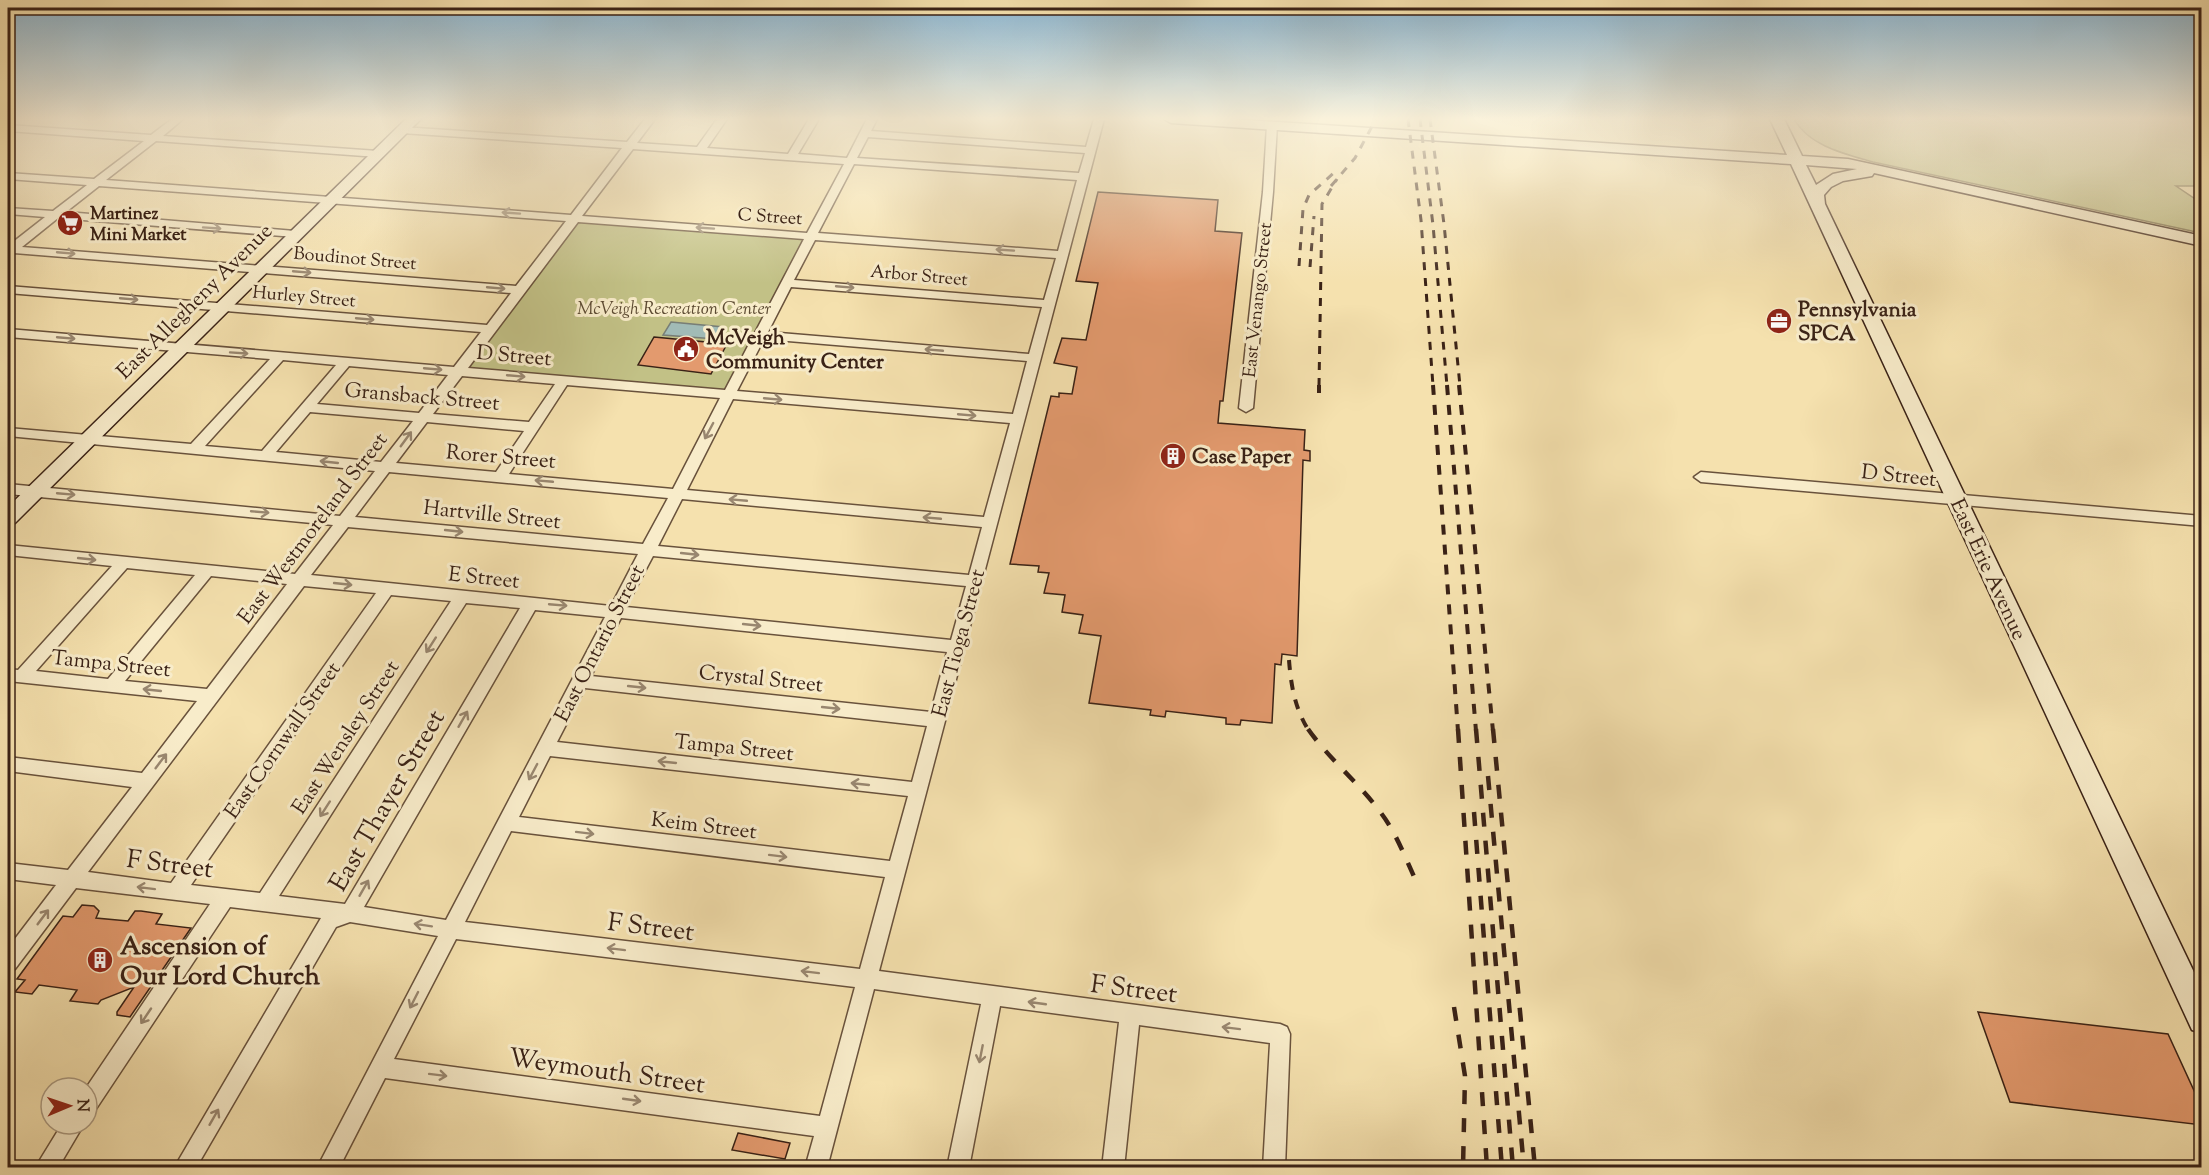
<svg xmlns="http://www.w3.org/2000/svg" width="2209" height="1175" font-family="'Sorts Mill Goudy',serif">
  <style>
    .green { fill: #c2c186; stroke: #7e724e; stroke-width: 1.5 }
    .water { fill: #a1bbb6; stroke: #787e76; stroke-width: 1.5 }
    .building { fill: #e39a6e; stroke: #3a2216; stroke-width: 1.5 }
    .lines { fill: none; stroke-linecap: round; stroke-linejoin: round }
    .street-casing { stroke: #69523c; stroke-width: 3 }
    .secondary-casing { stroke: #3a2216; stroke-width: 3 }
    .street { fill: #f8ecca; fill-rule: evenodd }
    .secondary { fill: #f8ecca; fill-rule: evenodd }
    .rail-far2 { stroke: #3a2216; stroke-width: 3; stroke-dasharray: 8 8; stroke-linecap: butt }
    .rail-far1 { stroke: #3a2216; stroke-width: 4; stroke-dasharray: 10 10; stroke-linecap: butt }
    .rail { stroke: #3a2216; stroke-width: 4.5; stroke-dasharray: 14 14; stroke-linecap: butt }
    .oneway { stroke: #998770 }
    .labels { text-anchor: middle; stroke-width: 6; stroke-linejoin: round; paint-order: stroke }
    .far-poi-label { font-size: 18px; font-weight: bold; fill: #3a2216; stroke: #f8ecca; text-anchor: start }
    .far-street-label { font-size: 18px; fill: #3a2216; stroke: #f8ecca }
    .far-park-label { font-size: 18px; font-style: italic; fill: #5c4a32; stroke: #f8ecca }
    .street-label { font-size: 21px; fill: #3a2216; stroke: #f8ecca }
    .poi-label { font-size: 21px; font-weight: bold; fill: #3a2216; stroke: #f8ecca; text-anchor: start }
    .near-street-label { font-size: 26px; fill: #3a2216; stroke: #f8ecca }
    .near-poi-label { font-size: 26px; font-weight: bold; fill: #3a2216; stroke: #f8ecca; text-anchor: start }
  </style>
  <rect width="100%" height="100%" fill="#f5e1ae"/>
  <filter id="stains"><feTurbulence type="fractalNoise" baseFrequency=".00333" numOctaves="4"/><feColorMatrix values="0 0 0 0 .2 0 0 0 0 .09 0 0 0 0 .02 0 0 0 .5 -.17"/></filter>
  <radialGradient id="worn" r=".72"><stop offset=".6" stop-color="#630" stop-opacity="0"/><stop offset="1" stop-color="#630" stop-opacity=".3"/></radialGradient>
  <path class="green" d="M1794 119H2201V186H2176L2201 203V233L1873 162C1845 154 1809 146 1794 119Z
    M574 218 811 235 729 395 458 371Z"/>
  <path class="water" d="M671 322 723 327 716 339 663 335Z"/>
  <path class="building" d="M1098 192 1218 200 1215 231 1242 233 1223 401H1220L1218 423 1305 430 1304 450 1310 451V461L1303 460 1297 656 1282 654 1281 665 1275 664 1272 723 1241 720 1240 725 1226 724V718L1166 711 1165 717 1150 715 1151 710 1089 703 1101 636 1079 633 1083 615 1062 612 1065 595 1044 593 1049 573 1038 572 1039 566 1010 564 1051 396 1059 397V393L1072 394 1077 367 1054 363 1062 338 1086 340 1098 283 1076 281Z
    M654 337 727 344 711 374 638 365Z
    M82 905 94 906 99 911 96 918 128 921 135 911H141L162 914 156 924 191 928 130 1017 117 1015V1012L134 987 101 1000 98 1004 70 1001 77 990 39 985 32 994 15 992 25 980 17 979 63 916 73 917Z
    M1978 1012 2168 1034 2202 1108V1125L2010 1102Z
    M738 1133 790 1143 785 1159 732 1150Z"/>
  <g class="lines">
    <g class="street-casing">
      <path id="street" d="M172 119H183L163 136 378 151 383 154 378 157 156 141 106 180 571 215 622 148 402 133 397 130 402 127 627 142 645 119H655L637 143 697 147 717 119H727L707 148 788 154 809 119H819L798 154 847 158 867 119H877L871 131 1086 147 1094 119H1104L879 971 1280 1024 1287 1027 1290 1034 1285 1168H1263L1270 1043 1139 1025 1124 1168H1102L1119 1022 1000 1006 969 1168H947L981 1004 874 989 827 1168H805L814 1136 385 1078 339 1168H317L438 936 350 922 336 927 196 1168H174L321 918 230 907 94 1112 87 1115 86 1088 210 904 76 888 15 969 8 972V948L56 885 8 879V863L68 870 132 787 8 771V757L142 773 197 701 8 681V669L18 670 112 566 8 555V545L295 574 333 525 8 494V484L340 516 375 471 8 436V428L191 444 270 359 8 337V329L454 367 481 332 8 293V286L487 325 511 293 14 253 8 255V246L45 217 8 214V208L53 211 87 185 8 179V173L94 179 144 141 8 131V125L151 135ZM868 137 1085 153 1079 173 857 158ZM633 149 844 164 807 233 582 216ZM854 164 1077 180 1058 251 818 233ZM99 186 566 221 516 286 22 247 58 218 295 237 301 234 295 231 66 212ZM578 222 804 239 725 390 468 368ZM815 240 1056 258 1044 300 794 280ZM791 287 1042 307 1029 354 768 332ZM764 339 1027 361 1013 414 737 391ZM283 360 336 365 262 451 205 446ZM349 366 448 375 419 413 317 404ZM462 376 555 384 529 422 433 414ZM567 385 720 398 673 489 509 474ZM733 399 1010 423 984 517 687 490ZM310 412 413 421 381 462 276 452ZM427 422 524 431 496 472 396 463ZM389 472 668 498 643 544 355 517ZM682 499 982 527 969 575 658 546ZM348 527 638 554 611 606 311 575ZM653 556 966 586 951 640 626 607ZM127 568 195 575 108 679 36 671ZM211 576 287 584 207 689 125 681ZM304 586 376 593 171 883 88 872ZM391 595 451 601 260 893 191 885ZM466 603 520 608 345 904 279 896ZM535 610 605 617 446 920 364 907ZM621 618 947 652 931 712 591 676ZM585 688 927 726 912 782 557 742ZM550 756 908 796 890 861 519 817ZM511 831 885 877 860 969 465 922ZM456 939 855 987 820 1116 394 1059Z
        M1272 122 1277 125 1273 192 1253 408 1246 412 1239 408 1263 192 1267 125Z
        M1701 472 2202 516V526L1701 482 1694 477Z
        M62 1124H84L58 1168H35Z"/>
    </g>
    <g class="secondary-casing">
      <path id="secondary" d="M406 119H421L15 523 8 525V507Z
        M1164 119H1230L1787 155 1770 119H1784L1802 156 1848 159 2202 236V246L1874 173 1872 176 1843 181 1831 187 1824 195 1825 204 2202 989V1033L2192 1030 1791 164 1171 123ZM1806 165 1857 169 1833 174 1816 185Z"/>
    </g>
    <use href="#street" class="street"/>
    <use href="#secondary" class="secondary"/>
    <path class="rail-far2" d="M1408 119 1421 220 1433 386
      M1420 119 1433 225 1447 386
      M1430 119 1444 224 1460 386
      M1331 186 1355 158 1376 119
      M1299 266 1303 209 1309 195 1336 171
      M1310 267 1314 216
      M1319 386 1322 204 1337 179"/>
    <path class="rail-far1" d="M1433 385 1458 731
      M1447 385 1476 731
      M1459 385 1493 731
      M1319 393V385
      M1289 660C1291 686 1295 709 1309 731"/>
    <path class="rail" d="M1308 729C1330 760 1359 783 1381 813 1397 834 1406 860 1417 883
      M1458 729 1487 1168
      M1476 729 1513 1168
      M1493 729 1535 1168
      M1488 776 1524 1168
      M1474 812 1502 1168
      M1454 1007 1465 1076 1463 1168"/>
  </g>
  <defs><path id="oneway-shaft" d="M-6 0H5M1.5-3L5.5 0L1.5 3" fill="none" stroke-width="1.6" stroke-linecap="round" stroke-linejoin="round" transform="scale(1.5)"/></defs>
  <g class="oneway">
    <use href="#oneway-shaft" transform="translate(511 213) rotate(-176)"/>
    <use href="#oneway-shaft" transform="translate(212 228) rotate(4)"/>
    <use href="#oneway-shaft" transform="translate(705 228) rotate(-176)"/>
    <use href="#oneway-shaft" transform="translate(1005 250) rotate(-176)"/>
    <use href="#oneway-shaft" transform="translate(66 253) rotate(5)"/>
    <use href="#oneway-shaft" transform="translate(302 272) rotate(5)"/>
    <use href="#oneway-shaft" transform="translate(845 287) rotate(5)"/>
    <use href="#oneway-shaft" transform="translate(496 288) rotate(5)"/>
    <use href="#oneway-shaft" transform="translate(129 299) rotate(5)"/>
    <use href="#oneway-shaft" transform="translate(365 319) rotate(5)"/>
    <use href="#oneway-shaft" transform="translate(66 338) rotate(5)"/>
    <use href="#oneway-shaft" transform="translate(934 350) rotate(-175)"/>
    <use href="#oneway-shaft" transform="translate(239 353) rotate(4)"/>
    <use href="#oneway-shaft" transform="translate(433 369) rotate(5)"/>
    <use href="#oneway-shaft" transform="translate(516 376) rotate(5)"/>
    <use href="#oneway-shaft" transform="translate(773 399) rotate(5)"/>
    <use href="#oneway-shaft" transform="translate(967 415) rotate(5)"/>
    <use href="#oneway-shaft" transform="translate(709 431) rotate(118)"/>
    <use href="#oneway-shaft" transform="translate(406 439) rotate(-54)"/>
    <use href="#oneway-shaft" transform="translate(329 462) rotate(-174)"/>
    <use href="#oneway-shaft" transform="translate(544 481) rotate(-175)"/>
    <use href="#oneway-shaft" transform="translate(66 494) rotate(5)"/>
    <use href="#oneway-shaft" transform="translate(738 500) rotate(-175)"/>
    <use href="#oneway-shaft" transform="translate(260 512) rotate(5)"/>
    <use href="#oneway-shaft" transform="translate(932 518) rotate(-175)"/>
    <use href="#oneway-shaft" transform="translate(454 531) rotate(6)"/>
    <use href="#oneway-shaft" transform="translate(690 554) rotate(6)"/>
    <use href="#oneway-shaft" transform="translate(87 559) rotate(6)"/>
    <use href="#oneway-shaft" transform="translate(343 584) rotate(6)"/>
    <use href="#oneway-shaft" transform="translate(558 605) rotate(5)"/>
    <use href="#oneway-shaft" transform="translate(752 625) rotate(6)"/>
    <use href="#oneway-shaft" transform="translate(431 645) rotate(123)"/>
    <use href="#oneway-shaft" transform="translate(637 687) rotate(6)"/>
    <use href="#oneway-shaft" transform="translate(152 690) rotate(-174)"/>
    <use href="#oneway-shaft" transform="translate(831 708) rotate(6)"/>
    <use href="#oneway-shaft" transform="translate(463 719) rotate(-60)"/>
    <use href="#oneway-shaft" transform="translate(161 761) rotate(-53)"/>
    <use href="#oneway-shaft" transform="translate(667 762) rotate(-174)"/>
    <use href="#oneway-shaft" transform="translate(533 772) rotate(118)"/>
    <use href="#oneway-shaft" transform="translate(860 784) rotate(-174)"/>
    <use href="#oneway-shaft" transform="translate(325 809) rotate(123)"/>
    <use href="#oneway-shaft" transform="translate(585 833) rotate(7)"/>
    <use href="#oneway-shaft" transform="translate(778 856) rotate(7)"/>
    <use href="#oneway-shaft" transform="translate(146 888) rotate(-173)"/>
    <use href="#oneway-shaft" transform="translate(364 888) rotate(-60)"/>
    <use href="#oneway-shaft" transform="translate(43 917) rotate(-53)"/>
    <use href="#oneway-shaft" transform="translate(423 925) rotate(-171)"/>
    <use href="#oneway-shaft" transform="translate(616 949) rotate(-173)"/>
    <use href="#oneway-shaft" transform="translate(810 972) rotate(-173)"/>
    <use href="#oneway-shaft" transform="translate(414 1000) rotate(117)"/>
    <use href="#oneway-shaft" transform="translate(1037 1003) rotate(-172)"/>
    <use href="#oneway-shaft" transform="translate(146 1016) rotate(124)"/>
    <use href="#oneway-shaft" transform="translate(1231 1028) rotate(-173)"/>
    <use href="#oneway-shaft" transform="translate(981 1054) rotate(101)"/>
    <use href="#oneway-shaft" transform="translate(438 1075) rotate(7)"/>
    <use href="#oneway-shaft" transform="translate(632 1100) rotate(8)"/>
    <use href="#oneway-shaft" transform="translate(214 1117) rotate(-60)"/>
  </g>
  <linearGradient id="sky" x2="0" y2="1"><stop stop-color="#8bb7d4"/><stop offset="0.42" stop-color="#faf2db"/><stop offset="1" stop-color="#faf2db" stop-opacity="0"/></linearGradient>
  <rect width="2209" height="283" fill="url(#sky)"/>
  <defs>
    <g id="supermarket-disc" transform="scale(1.35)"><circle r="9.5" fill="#8f2418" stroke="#f8ecca"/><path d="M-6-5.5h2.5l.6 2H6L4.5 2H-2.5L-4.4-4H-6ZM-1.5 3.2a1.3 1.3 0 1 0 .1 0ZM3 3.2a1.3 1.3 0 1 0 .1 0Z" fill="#fff"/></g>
    <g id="office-disc" transform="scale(1.35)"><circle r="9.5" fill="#8f2418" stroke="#f8ecca"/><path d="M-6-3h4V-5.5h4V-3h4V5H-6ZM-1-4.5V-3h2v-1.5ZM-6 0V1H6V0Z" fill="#fff"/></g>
    <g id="civic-disc" transform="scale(1.35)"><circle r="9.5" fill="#8f2418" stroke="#f8ecca"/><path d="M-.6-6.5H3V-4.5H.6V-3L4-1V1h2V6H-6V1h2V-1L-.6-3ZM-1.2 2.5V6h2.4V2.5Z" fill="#fff"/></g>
    <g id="building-disc" transform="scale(1.35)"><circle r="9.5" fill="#8f2418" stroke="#f8ecca"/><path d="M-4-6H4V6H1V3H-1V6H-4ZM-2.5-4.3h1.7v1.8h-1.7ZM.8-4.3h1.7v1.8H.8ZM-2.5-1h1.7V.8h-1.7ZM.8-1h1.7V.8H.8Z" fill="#fff"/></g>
  </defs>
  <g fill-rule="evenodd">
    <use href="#supermarket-disc" x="70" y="223"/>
    <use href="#office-disc" x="1779" y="321"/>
    <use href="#civic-disc" x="686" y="349"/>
    <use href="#building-disc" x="1173" y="456"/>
    <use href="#building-disc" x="100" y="960"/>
  </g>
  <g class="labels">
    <g class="far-poi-label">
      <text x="90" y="219">Martinez<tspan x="90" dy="21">Mini Market</tspan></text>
    </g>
    <g class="far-street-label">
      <text transform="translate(770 216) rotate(4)" y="6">C Street</text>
      <text transform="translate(355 258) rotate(5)" y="6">Boudinot Street</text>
      <text transform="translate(919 275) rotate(5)" y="6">Arbor Street</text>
      <text transform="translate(304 296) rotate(5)" y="6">Hurley Street</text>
      <text transform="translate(1257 300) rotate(-84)" y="6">East Venango Street</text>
    </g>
    <g class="far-park-label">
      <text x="674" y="314">McVeigh Recreation Center</text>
    </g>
    <g class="street-label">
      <text transform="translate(194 301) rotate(-45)" y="7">East Allegheny Avenue</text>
      <text transform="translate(514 355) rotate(5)" y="7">D Street</text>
      <text transform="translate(422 396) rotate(5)" y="7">Gransback Street</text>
      <text transform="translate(501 456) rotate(5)" y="7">Rorer Street</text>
      <text transform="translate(1899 475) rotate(6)" y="7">D Street</text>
      <text transform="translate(492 514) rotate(6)" y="7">Hartville Street</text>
      <text transform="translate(312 528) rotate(-53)" y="7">East Westmoreland Street</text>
      <text transform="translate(1989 569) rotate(65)" y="7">East Erie Avenue</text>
      <text transform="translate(484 577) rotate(6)" y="7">E Street</text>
      <text transform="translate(599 643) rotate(-63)" y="7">East Ontario Street</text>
      <text transform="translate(958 643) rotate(-75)" y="7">East Tioga Street</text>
      <text transform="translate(111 663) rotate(6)" y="7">Tampa Street</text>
      <text transform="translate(761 678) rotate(6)" y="7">Crystal Street</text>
      <text transform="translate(345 737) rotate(-57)" y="7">East Wensley Street</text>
      <text transform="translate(282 740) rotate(-55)" y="7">East Cornwall Street</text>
      <text transform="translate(734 747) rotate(6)" y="7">Tampa Street</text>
      <text transform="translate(704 825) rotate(7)" y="7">Keim Street</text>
    </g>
    <g class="poi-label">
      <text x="1798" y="316">Pennsylvania<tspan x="1798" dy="24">SPCA</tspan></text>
      <text x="706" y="344">McVeigh<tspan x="706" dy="24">Community Center</tspan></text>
      <text x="1192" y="463">Case Paper</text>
    </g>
    <g class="near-street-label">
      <text transform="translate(386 800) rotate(-60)" y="9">East Thayer Street</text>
      <text transform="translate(170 863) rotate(7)" y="9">F Street</text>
      <text transform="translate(651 926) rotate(7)" y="9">F Street</text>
      <text transform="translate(1134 988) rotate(7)" y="9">F Street</text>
      <text transform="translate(607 1070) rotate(8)" y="9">Weymouth Street</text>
    </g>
    <g class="near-poi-label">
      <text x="120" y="954">Ascension of<tspan x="120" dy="30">Our Lord Church</tspan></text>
    </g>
  </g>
  <rect width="2209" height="1175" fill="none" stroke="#f5e1ae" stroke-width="30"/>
  <rect x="9" y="9" width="2191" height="1157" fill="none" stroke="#3a2216" stroke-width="3"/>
  <rect x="15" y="15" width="2179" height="1145" fill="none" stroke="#3a2216" stroke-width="1.5"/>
  <g transform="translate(69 1106) rotate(88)"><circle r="28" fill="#f8ecca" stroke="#ac9b82" stroke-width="1.5"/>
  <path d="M0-4.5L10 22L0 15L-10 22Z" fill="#8f2418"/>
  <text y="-9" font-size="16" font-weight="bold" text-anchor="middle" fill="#3a2216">N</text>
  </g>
  <rect width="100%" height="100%" filter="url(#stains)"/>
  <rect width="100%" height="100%" fill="url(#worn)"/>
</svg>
